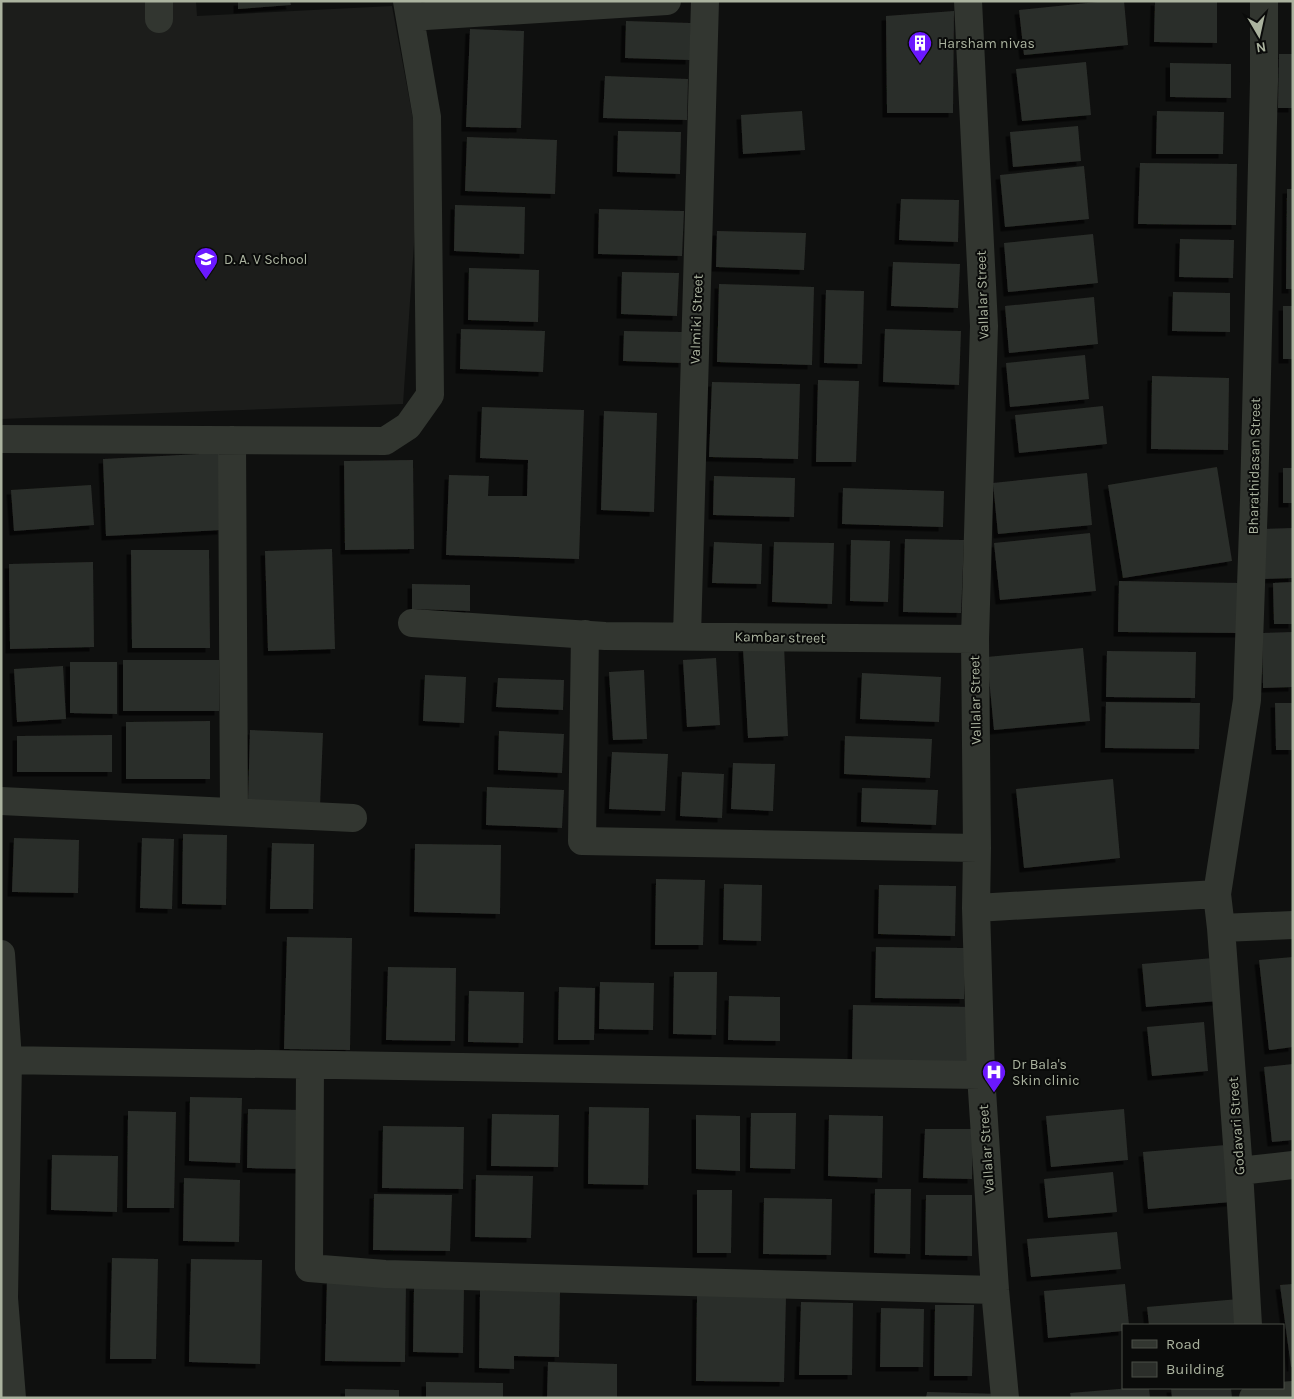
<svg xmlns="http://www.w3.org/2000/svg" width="1294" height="1399" font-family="Karla,sans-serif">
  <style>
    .built { fill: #1c1d1b }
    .building { fill: #2b2e2a; filter: url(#shadow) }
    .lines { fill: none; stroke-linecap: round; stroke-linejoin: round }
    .street { stroke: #323630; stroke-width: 28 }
    .labels { text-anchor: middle; stroke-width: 4; stroke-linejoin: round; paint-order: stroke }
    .poi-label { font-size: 14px; fill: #abb39f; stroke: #0a0b0a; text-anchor: start }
    .street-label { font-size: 14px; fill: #abb39f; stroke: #0a0b0a }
  </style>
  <defs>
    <filter id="shadow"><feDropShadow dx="-4.5" dy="4.5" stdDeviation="0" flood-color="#0009"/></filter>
  </defs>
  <rect width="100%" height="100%" fill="#0f100f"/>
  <path class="built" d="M1 1H196L197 16 392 6 420 156 403 404 1 419Z"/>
  <path class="building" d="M238 1H290L291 5 238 9Z
    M1107 1H1124L1128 45 1024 55 1019 10Z
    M1155 1 1217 2V43L1154 42Z
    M954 11 953 113H887L886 16Z
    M626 21 691 23 690 60 625 58Z
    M470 29 524 31 521 128 466 127Z
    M1279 54H1293V108H1278Z
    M1086 62 1091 115 1022 121 1016 69Z
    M1170 63 1231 64V98L1170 97Z
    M605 76 688 79 687 120 603 118Z
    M802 111 805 150 743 154 741 115Z
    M1157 111 1224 112 1223 154H1156Z
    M1078 126 1081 161 1013 167 1010 132Z
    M618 131 681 132 680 174 617 172Z
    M467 137 557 140 555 194 465 191Z
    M1140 163 1237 164 1236 225 1138 224Z
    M1084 166 1089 219 1005 227 1000 175Z
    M1287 189H1293V289H1286Z
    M901 199 959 200 958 242 899 240Z
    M455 205 525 207 524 254 454 251Z
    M599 209 684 211 682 256 598 254Z
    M717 231 806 233 804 270 716 267Z
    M1093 234 1098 283 1008 292 1004 243Z
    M1180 239 1234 240 1233 278 1179 277Z
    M893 262 960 264 958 308 891 306Z
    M469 268 539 270 538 322 468 320Z
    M622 272 679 273 677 316 621 314Z
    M719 284 814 287 812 365 717 362Z
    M826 290 864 291 862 364 824 363Z
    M1173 292 1230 293V332L1172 331Z
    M1094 297 1098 344 1009 353 1005 306Z
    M1283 306H1293V359H1283Z
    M461 329 545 331 543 372 460 369Z
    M885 329 961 331 959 385 883 382Z
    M624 331 683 332V363L623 361Z
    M1085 355 1089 399 1010 407 1006 363Z
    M1152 376 1229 378 1228 450 1151 449Z
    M818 380 859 381 856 462H816Z
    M712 382 800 384 798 459 709 457Z
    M1103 406 1107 444 1019 453 1015 415Z
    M482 407 584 410 579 559 446 555 449 475 489 476 488 496H527L528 460 480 458Z
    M604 411 657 413 654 512 601 510Z
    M219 453 222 530 106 536 103 459Z
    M413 460 414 549 345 550 344 461Z
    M1217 467 1232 561 1123 578 1108 485Z
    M1283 468H1293V503H1283Z
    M1087 473 1092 525 998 534 993 483Z
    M714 476 795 478 794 517 713 515Z
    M91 485 94 525 14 531 11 490Z
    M843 488 944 491 943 527 842 524Z
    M1293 528V578L1262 579V529Z
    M1090 533 1096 591 1000 600 994 543Z
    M905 539 964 540 961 613 903 612Z
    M851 540 890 541 888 602 850 601Z
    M714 542 762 544 761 584 712 583Z
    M774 542 834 543 832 604 772 602Z
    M332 549 335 649 268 651 265 551Z
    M131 550H209L210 648H132Z
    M93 562 94 647 10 649 9 564Z
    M1119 581 1241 583 1240 633 1118 632Z
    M1293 582V624H1274L1273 583Z
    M412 584 470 585V611L412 609Z
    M1293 632V687L1263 688 1262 633Z
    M784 646 788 736 748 738 743 648Z
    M1083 648 1090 721 994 730 987 657Z
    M1107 651 1196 652 1195 698 1106 697Z
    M716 658 720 725 687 727 683 660Z
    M123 660H219V711H123Z
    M70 662H117V714L70 713Z
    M63 666 66 719 17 722 14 669Z
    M644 670 647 739 613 740 609 672Z
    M862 673 941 677 939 722 860 719Z
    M425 675 466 677 464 723 423 721Z
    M498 678 564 680 563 710 496 707Z
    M1106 702 1200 703 1199 749 1105 748Z
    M1275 703H1293V750H1276Z
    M210 721V779H126V722Z
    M250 730 323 733 320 806 248 803Z
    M499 731 564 734 562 773 498 770Z
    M112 735V772H17V736Z
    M845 736 932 739 930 778 844 774Z
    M612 752 668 754 665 811 609 809Z
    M733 763 775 764 773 811 731 809Z
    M682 772 724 774 722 818 680 816Z
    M1113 779 1120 858 1024 868 1016 789Z
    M487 787 564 790 562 828 486 825Z
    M862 788 938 790 936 825 861 822Z
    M183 834 227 835 226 905 182 904Z
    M14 838 79 840 78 893 12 892Z
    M142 838 174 839 172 909 140 908Z
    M272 843 314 844 313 909H270Z
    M415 844 501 845 500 914 414 912Z
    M656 879 705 880 703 945H655Z
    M724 884 762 885 761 941 723 940Z
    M879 885 956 886 955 936 878 934Z
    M287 937 352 938 350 1050 284 1049Z
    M876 947 965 948 964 999 875 998Z
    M1293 957V1047L1269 1050 1259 960Z
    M1214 958 1218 1001 1146 1007 1142 964Z
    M388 967 456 968 455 1041 386 1040Z
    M674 972H717L716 1035 673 1034Z
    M600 982 654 983 653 1030 599 1029Z
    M559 987 595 988 594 1040H558Z
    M469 991 524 992 523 1043 468 1042Z
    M729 996 780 997V1041L728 1040Z
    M853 1005 974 1007 973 1065 852 1063Z
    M1204 1022 1208 1071 1152 1076 1147 1027Z
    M1293 1064V1140L1272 1142 1264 1067Z
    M190 1097 242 1098 240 1163 189 1161Z
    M589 1107 649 1108 648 1185 588 1184Z
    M248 1109 303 1110 302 1169 247 1168Z
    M1124 1109 1128 1160 1051 1167 1046 1116Z
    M128 1111 176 1112 174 1208H127Z
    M751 1113H796L795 1169 750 1168Z
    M492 1114 559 1115 558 1167 491 1166Z
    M696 1115 740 1116V1171L696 1169Z
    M829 1115 883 1116 882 1178 828 1176Z
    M383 1126 464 1127 463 1189 382 1188Z
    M925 1129H973L972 1179 923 1178Z
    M1226 1145 1231 1202 1148 1209 1143 1152Z
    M52 1155 118 1156 117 1212 51 1210Z
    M1113 1172 1117 1212 1048 1218 1044 1179Z
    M476 1175 533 1176 531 1238 475 1237Z
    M184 1178 240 1180 239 1242 183 1241Z
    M875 1189H911L910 1254 874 1253Z
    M697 1190H732L731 1253H697Z
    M374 1194 452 1195 450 1251 373 1250Z
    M926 1195H972V1256L925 1255Z
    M764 1198 832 1199 831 1255 763 1254Z
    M1117 1232 1121 1269 1031 1277 1027 1239Z
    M112 1258 158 1259 156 1359H110Z
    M191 1259 262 1260 260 1364 189 1362Z
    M327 1280 406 1281 405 1362 325 1361Z
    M1125 1284 1129 1325H1123V1331L1048 1338 1044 1291Z
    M1293 1284V1367H1291L1280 1285Z
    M414 1286 464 1287 463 1353 413 1352Z
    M480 1290 560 1291 559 1357 514 1356V1369L479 1368Z
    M697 1295 786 1296 784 1382 696 1381Z
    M1239 1299 1241 1325H1149L1147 1307Z
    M801 1302 853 1303 852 1375H799Z
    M935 1305H974L972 1376H934Z
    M881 1308 924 1309 923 1367H880Z
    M548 1362 617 1364V1398H547Z
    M426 1382 503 1383V1398H426Z
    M1131 1388H1149L1150 1398H1071L1070 1393Z
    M1171 1388H1231L1232 1398H1172Z
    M345 1389 399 1390V1398H345Z
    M927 1392 1002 1394V1398H926Z"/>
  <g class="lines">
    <path class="street" d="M968 1 984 326 975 639 977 848 976 908 981 1075 995 1290 1005 1398
      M410 17 667 1
      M159 19V1
      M1 439 385 441 408 426 430 395 427 117 407 1
      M232 440 234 812
      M412 623 605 636 975 639
      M585 634 582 841 977 848
      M687 636 705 1
      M1 801 353 818
      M976 908 1217 894
      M1221 928 1293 925
      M1 954 8 1060 4 1298 12 1398
      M1 1060 981 1075
      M310 1065 309 1268 385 1274 995 1290
      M1239 1171 1293 1165
      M1248 1325 1239 1171 1221 928 1217 894 1247 700 1254 500 1264 81V1
      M1253 1398 1293 1395"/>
  </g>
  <defs>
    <g id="building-pin" transform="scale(1.25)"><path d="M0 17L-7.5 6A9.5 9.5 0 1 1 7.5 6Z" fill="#6b18ff" stroke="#0a0b0a"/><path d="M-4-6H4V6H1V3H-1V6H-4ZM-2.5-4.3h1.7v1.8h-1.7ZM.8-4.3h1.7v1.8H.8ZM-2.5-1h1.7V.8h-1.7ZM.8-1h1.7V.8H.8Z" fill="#fff"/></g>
    <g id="school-pin" transform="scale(1.25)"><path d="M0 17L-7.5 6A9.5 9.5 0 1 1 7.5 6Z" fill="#6b18ff" stroke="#0a0b0a"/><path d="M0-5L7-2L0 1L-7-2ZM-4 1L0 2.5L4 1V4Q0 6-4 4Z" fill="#fff"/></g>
    <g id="hospital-pin" transform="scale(1.25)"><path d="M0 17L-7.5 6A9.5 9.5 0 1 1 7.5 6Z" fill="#6b18ff" stroke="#0a0b0a"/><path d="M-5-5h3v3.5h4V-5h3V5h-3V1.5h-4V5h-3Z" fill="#fff"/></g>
  </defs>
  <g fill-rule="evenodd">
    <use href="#building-pin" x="920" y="43"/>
    <use href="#school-pin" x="206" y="259"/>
    <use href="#hospital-pin" x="994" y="1072"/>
  </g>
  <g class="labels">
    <g class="poi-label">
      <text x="938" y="48">Harsham nivas</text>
      <text x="224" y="264">D. A. V School</text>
      <text x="1012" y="1069">Dr Bala's<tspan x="1012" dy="16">Skin clinic</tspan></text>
    </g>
    <g class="street-label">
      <text transform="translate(982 295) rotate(-92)" y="5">Vallalar Street</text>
      <text transform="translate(696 319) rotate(-88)" y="5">Valmiki Street</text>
      <text transform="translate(1254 466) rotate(-89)" y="5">Bharathidasan Street</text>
      <text transform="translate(780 637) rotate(1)" y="5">Kambar street</text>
      <text transform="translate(975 700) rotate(-91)" y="5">Vallalar Street</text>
      <text transform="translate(1236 1126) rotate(-94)" y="5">Godavari Street</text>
      <text transform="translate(986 1149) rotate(-94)" y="5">Vallalar Street</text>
    </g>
  </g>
  <rect width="1294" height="1399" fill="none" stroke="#abb39f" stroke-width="5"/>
  <rect x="1122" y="1324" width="162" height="65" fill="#0a0b0a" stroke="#4a4e46"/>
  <rect x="1132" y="1340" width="25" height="8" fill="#323630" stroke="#4a4e46"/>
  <text x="1166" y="1349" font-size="15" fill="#abb39f">Road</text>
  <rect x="1132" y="1362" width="25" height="15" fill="#2b2e2a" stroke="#4a4e46"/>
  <text x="1166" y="1374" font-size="15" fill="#abb39f">Building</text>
  <g transform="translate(1259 35) rotate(171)" stroke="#0a0b0a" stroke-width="4" paint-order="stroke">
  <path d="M0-4L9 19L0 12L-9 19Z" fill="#abb39f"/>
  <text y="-8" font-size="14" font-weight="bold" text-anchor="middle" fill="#abb39f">N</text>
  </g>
</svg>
